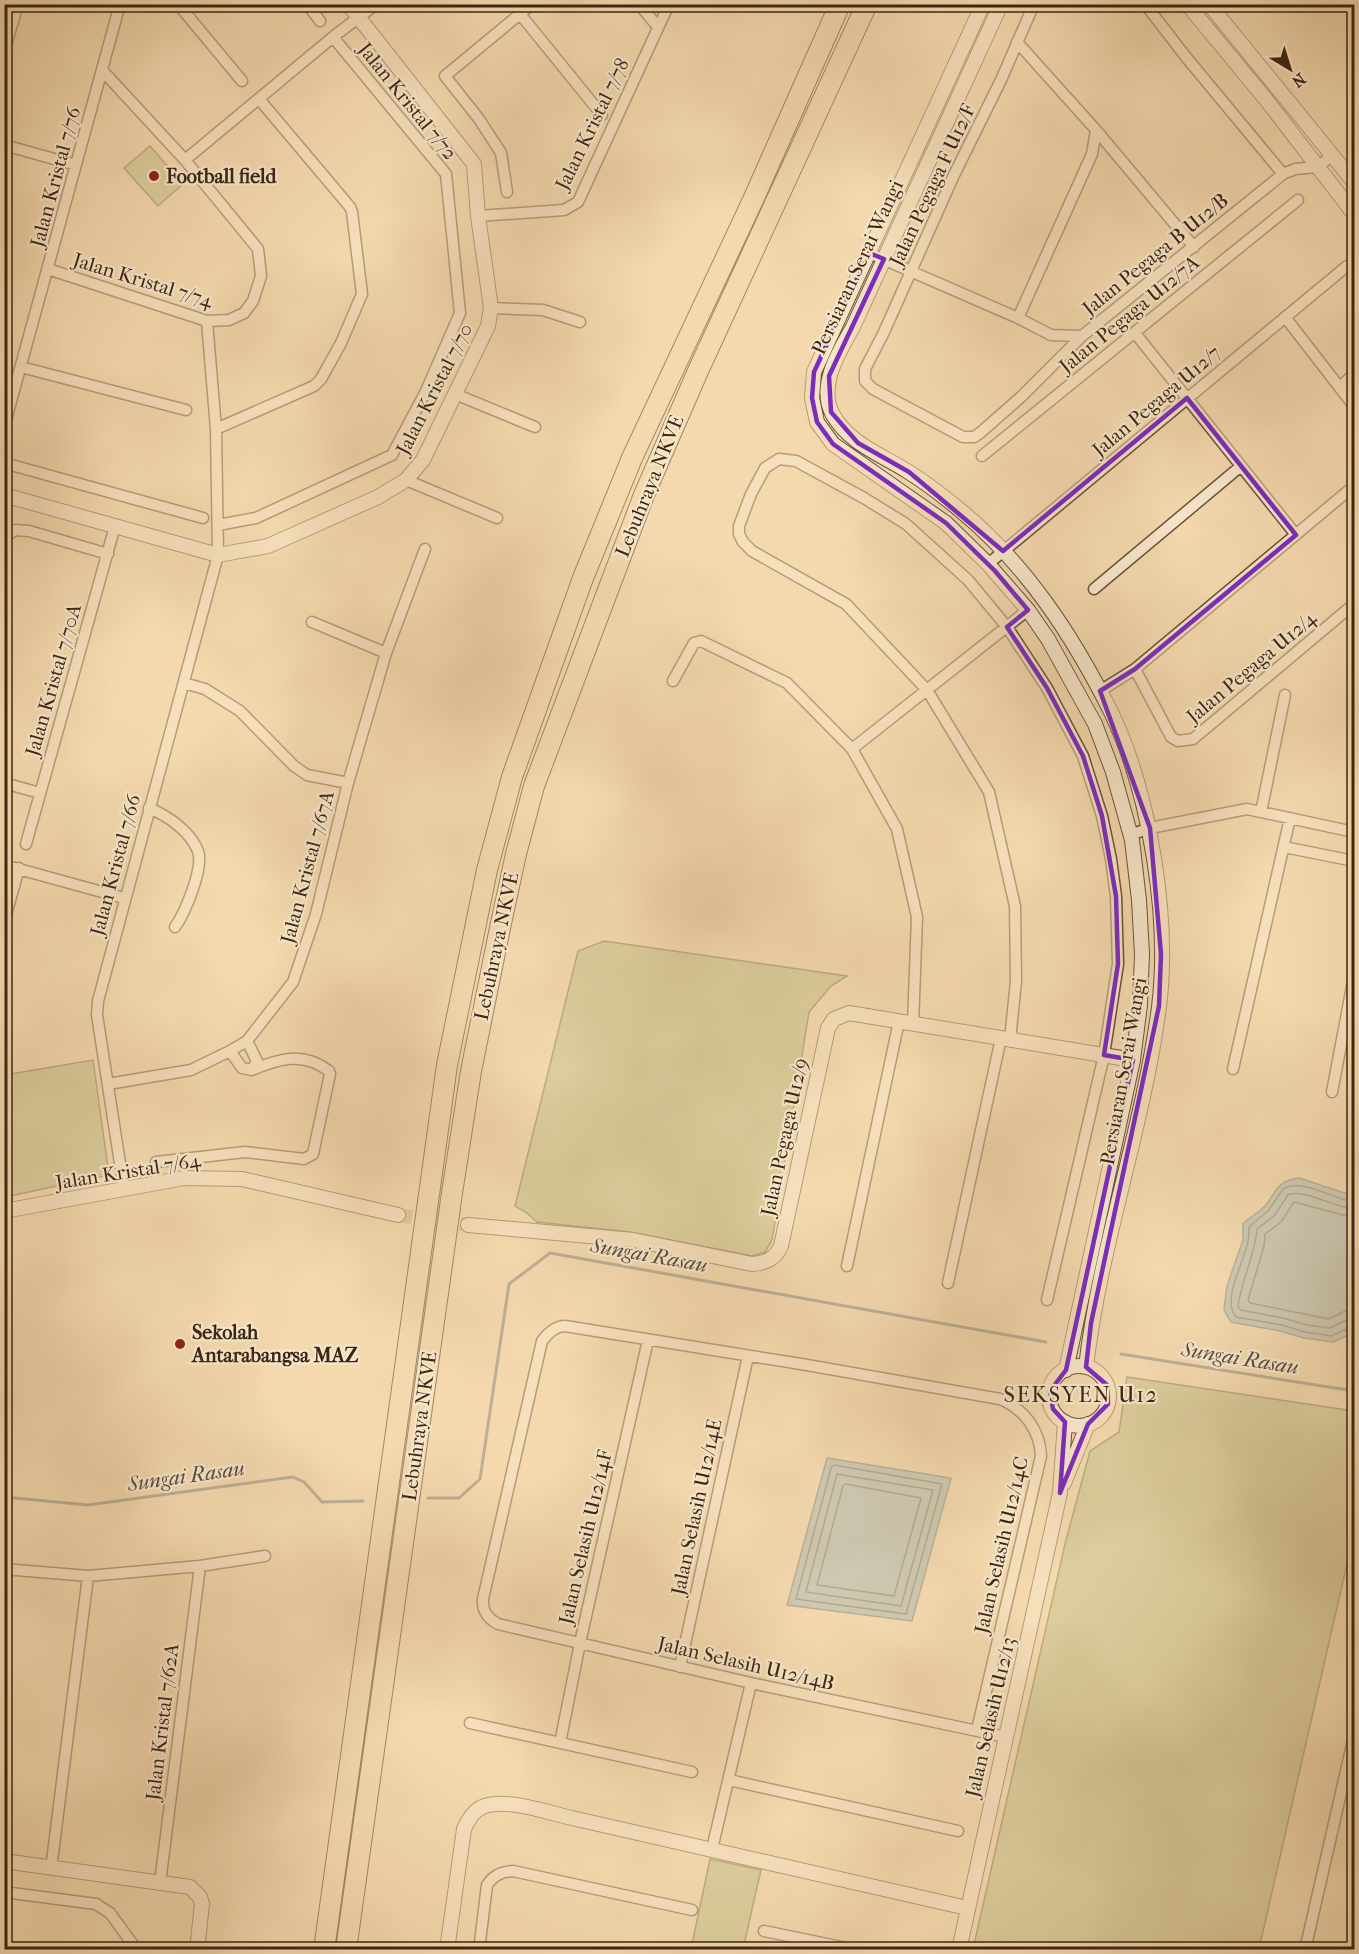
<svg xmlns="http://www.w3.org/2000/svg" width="1359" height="1954" font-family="'IM FELL French Canon',serif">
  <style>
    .green { fill: #c0be86; stroke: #7e724c; stroke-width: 1.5 }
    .water { fill: #a1b7b6; stroke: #797d75; stroke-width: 1.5 }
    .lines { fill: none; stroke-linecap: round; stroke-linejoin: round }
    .shore { stroke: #6e6e64; stroke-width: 1.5 }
    .stream { stroke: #797d75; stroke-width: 3 }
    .tertiary-tunnel { stroke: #cfb58f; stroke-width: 14; stroke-dasharray: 14 7; stroke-linecap: butt }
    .minor-casing { stroke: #6a533a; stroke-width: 13 }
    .tertiary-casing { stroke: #6a533a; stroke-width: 16 }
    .motorway-casing { stroke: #3c2613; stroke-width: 22 }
    .minor { stroke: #f8e6ca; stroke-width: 10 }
    .tertiary { stroke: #f8e6ca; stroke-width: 14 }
    .motorway { stroke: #f4d9ae; stroke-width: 20 }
    .marked { fill: none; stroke: #7b2cbf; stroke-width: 4.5; stroke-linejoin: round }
    .poi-dot { fill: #8f2418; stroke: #f8e6ca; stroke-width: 2 }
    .labels { text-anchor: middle; stroke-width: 4.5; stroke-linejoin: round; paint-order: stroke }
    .street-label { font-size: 20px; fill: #3c2613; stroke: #f8e6ca }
    .poi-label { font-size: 20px; font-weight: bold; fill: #3c2613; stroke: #f8e6ca; text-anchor: start }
    .water-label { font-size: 21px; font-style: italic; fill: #554a3c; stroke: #f8e6ca }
    .quarter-label { font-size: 22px; letter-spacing: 1.5px; fill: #3c2613; stroke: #f8e6ca }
  </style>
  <rect width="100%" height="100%" fill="#f4d9ae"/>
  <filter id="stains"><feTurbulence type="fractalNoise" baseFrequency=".00333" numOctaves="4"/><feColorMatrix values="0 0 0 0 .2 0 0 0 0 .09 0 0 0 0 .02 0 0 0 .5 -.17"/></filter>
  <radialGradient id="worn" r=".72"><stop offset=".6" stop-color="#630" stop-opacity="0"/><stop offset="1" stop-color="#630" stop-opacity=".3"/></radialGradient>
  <path class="green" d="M150 146 183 184 158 206 124 168Z
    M604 941 847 976 831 986 809 1012 772 1240 765 1252 752 1256 630 1232 537 1222 527 1213 515 1206 578 951Z
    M93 1060 109 1175 5 1197V1075Z
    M1127 1377 1354 1411V1533L1259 1949H973L1065 1544 1090 1451 1119 1432Z
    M710 1859 761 1870 743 1949H691Z"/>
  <path class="water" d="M1299 1178 1354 1196V1328L1351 1334 1333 1342 1304 1338 1280 1331 1231 1322 1224 1310 1227 1286 1243 1240V1224C1249 1217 1259 1213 1265 1206 1279 1189 1275 1182 1299 1178Z
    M827 1458 951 1478 912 1621 787 1605Z"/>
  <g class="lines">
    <path class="shore" d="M1354 1202C1332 1199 1304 1178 1283 1189L1268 1211 1249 1227C1249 1231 1249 1236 1248 1241 1245 1261 1221 1299 1236 1317L1282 1325 1305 1332 1331 1336 1354 1326
      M1354 1209C1336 1208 1303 1188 1288 1195L1274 1216 1257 1229C1255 1256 1241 1280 1238 1307L1241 1310 1283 1318 1307 1325 1330 1328 1348 1319H1354
      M1354 1218 1294 1202 1281 1222 1265 1234 1264 1246 1248 1300 1250 1303 1329 1319 1345 1311 1354 1310
      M834 1465 942 1484 906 1614 796 1599 831 1468Z
      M837 1474 933 1490 901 1606 806 1592Z
      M846 1484 921 1498 894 1596 817 1585 843 1486Z"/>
    <path class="stream" d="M1121 1354 1354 1391
      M4 1497 88 1505 293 1477 304 1482 322 1502 363 1501
      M428 1498H459L480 1479 509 1284 550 1253 1046 1342"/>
    <path class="tertiary-tunnel" d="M398 1215 468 1225"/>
    <g class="minor-casing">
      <path id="minor" d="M178 4 242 81
        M307 4 320 21
        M639 4 658 27
        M1034 4 1001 80 954 175 884 332 865 369V381L873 389 963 437H974L980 433 1021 397 1082 336 1283 174 1295 169 1317 167 1333 155
        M1145 4 1186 57 1283 174
        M520 14 602 115
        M1017 42 1096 130 1194 247
        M4 52 18 4
        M4 145 76 165
        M185 160 333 37 376 4
        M507 192 501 153 479 119 445 76 532 4
        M478 216 564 210 578 202 669 4
        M869 253 1018 318 1051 335 1082 336
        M48 269 207 321 229 320 244 313 253 301 261 276 258 249 185 160 102 70
        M491 308 543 310 580 322
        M1285 317 1354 406
        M1018 318 1092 154 1096 130
        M1135 333 1296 535
        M21 367 186 410
        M1340 387 1354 374
        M455 394 535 427
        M4 427 120 4
        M216 429 314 386 321 379 341 343 362 294 352 212 350 207 259 99
        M982 456 1298 200
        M4 463 203 518
        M406 480 497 518
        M218 525 256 518 392 455 426 391 460 313 446 174 333 37
        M4 543 6 536 15 530 29 531 108 554
        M988 564 1347 266
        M1094 589 1241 466
        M312 622 386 653
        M1135 669 1171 737 1178 741 1193 739 1354 604
        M673 681 694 643 701 641 787 683 852 749 897 829 917 917 913 1024
        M184 683 205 689 240 711 294 766 307 775 348 783
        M1100 691 1135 669 1354 486
        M852 749 1028 610
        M4 783 40 793
        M149 808C168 816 190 831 198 851 204 868 185 913 175 927
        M1261 812 1285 695
        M1130 835 1150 828 1247 809 1354 832
        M26 844 115 526
        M1284 847 1354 861
        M4 865 124 898
        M4 922 19 868
        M1010 1040 1016 981 1015 906 989 792 927 690 846 604 752 551 743 542 739 534V526L751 494 765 468 779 459 796 461 864 498 906 524 968 580 1007 627 1047 688 1083 756 1102 816 1111 859 1116 896 1118 964 1104 1055 1047 1300
        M247 1041 257 1061 252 1070
        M1233 1069 1290 818
        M108 1084 191 1070 230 1051 247 1041 293 982 316 914 348 783 386 653 425 549
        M1332 1092 1354 976
        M156 1162 245 1152 304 1159 313 1154 330 1074 329 1071C303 1051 278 1059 252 1070L242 1068 230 1051
        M124 1189 97 1015 98 1001 218 555 216 429 207 321
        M847 1266 899 1021
        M948 1283 1001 1038
        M4 1569 88 1576 200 1566 265 1556
        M680 1667 748 1356
        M470 1723 692 1772
        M977 1730 1041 1456C1040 1430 1024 1409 1000 1399L807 1365 565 1326C555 1326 548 1333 542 1341L483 1599C482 1611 487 1618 498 1624L751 1683 1006 1737
        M560 1743 580 1643 648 1340
        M729 1780 958 1831
        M712 1849 751 1683
        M51 1869 88 1576
        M160 1883 200 1566
        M4 1892 96 1904 110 1913 137 1950
        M764 1931 856 1950
        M479 1950 487 1885C494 1875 501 1872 513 1871L692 1910
        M1305 1950 1354 1736"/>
    </g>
    <g class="tertiary-casing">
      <path id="tertiary" d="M983 4 814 372 812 398 817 422 833 444 946 523 988 564 1028 610 1048 639 1095 724 1113 772 1132 840 1139 900 1142 954 1140 1005 1133 1060 1066 1370
        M1001 4 853 327C839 352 817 386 833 415 850 444 880 454 907 471 925 482 943 496 960 510 1026 564 1073 636 1111 712 1150 793 1170 919 1159 1007 1143 1129 1100 1245 1086 1367
        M1187 4 1268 102 1354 214
        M1209 4 1354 182
        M4 495 218 555 268 546 378 497 406 480 423 460 488 326 491 308 478 216 474 164 348 4
        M4 1211 184 1178 242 1179 398 1215
        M468 1225 633 1240 752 1264C766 1263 775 1259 781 1246L828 1028 834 1019 849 1013 1133 1060
        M1049 1396a30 30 0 1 1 60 0a30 30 0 1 1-60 0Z
        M1064 1483 1088 1424
        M4 1861 190 1887 200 1897 202 1904 197 1950
        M447 1950 464 1829C468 1820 474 1809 485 1806 507 1798 549 1813 572 1818L967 1908
        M959 1950 1060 1493 1065 1422"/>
    </g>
    <g class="motorway-casing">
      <path id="motorway" d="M324 1950 447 1065 487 870 512 777 583 578 632 458 753 200 840 4
        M346 1950 452 1193 471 1071 500 928 516 854 534 786 644 495 698 371 867 4"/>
    </g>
    <use href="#minor" class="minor"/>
    <use href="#tertiary" class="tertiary"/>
    <use href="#motorway" class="motorway"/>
  </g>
  <path d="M0 0H1359V1954H0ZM869 253 884 259 829 376 831 412 858 443 909 472 1003 551 1187 398 1296 535 1135 669 1100 691 1150 828 1161 954 1159 1006 1091 1323 1086 1367 1107 1385 1108 1404 1088 1424 1060 1493 1065 1422 1053 1409 1050 1391 1066 1370 1133 1060 1104 1055 1118 964 1116 896 1102 816 1083 756 1047 688 1007 627 1028 610 995 571 946 523 833 444 817 422 812 398 814 372Z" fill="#f4d9ae" fill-opacity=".55" fill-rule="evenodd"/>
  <path class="marked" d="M869 253 884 259 829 376 831 412 858 443 909 472 1003 551 1187 398 1296 535 1135 669 1100 691 1150 828 1161 954 1159 1006 1091 1323 1086 1367 1107 1385 1108 1404 1088 1424 1060 1493 1065 1422 1053 1409 1050 1391 1066 1370 1133 1060 1104 1055 1118 964 1116 896 1102 816 1083 756 1047 688 1007 627 1028 610 995 571 946 523 833 444 817 422 812 398 814 372Z"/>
  <g class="poi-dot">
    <circle cx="154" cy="176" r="6"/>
    <circle cx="180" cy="1344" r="6"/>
  </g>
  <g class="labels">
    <g class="street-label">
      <text transform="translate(408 101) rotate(51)" y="7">Jalan Kristal 7/72</text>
      <text transform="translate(592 124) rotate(-64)" y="7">Jalan Kristal 7/78</text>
      <text transform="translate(55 177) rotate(-75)" y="7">Jalan Kristal 7/76</text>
      <text transform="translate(932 185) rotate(-65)" y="7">Jalan Pegaga F U12/F</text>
      <text transform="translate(1155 254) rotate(-39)" y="7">Jalan Pegaga B U12/B</text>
      <text transform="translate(857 267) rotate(-65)" y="7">Persiaran Serai Wangi</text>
      <text transform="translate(143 280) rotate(17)" y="7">Jalan Kristal 7/74</text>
      <text transform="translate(1129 314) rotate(-39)" y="7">Jalan Pegaga U12/7A</text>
      <text transform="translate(434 389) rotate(-63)" y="7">Jalan Kristal 7/70</text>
      <text transform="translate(1156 401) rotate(-40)" y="7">Jalan Pegaga U12/7</text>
      <text transform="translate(649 486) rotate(-68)" y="7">Lebuhraya NKVE</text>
      <text transform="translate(1251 667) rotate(-40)" y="7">Jalan Pegaga U12/4</text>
      <text transform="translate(53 680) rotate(-74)" y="7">Jalan Kristal 7/70A</text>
      <text transform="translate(115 865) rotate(-75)" y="7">Jalan Kristal 7/66</text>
      <text transform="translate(307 867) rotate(-75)" y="7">Jalan Kristal 7/67A</text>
      <text transform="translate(496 946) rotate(-78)" y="7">Lebuhraya NKVE</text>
      <text transform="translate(1123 1071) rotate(-80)" y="7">Persiaran Serai Wangi</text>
      <text transform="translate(784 1137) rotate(-78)" y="7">Jalan Pegaga U12/9</text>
      <text transform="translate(128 1171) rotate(-9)" y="7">Jalan Kristal 7/64</text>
      <text transform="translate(419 1426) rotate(-82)" y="7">Lebuhraya NKVE</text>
      <text transform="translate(696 1507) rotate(-78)" y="7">Jalan Selasih U12/14E</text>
      <text transform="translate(585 1537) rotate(-77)" y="7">Jalan Selasih U12/14F</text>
      <text transform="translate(1001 1545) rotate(-77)" y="7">Jalan Selasih U12/14C</text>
      <text transform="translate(746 1663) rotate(13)" y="7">Jalan Selasih U12/14B</text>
      <text transform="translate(990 1717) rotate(-77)" y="7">Jalan Selasih U12/13</text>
      <text transform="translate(162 1722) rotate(-83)" y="7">Jalan Kristal 7/62A</text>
    </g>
    <g class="poi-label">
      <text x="166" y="183">Football field</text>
      <text x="192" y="1339">Sekolah<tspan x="192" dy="23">Antarabangsa MAZ</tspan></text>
    </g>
    <g class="water-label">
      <text transform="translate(649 1255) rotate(10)" y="7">Sungai Rasau</text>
      <text transform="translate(1240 1358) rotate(9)" y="7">Sungai Rasau</text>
      <text transform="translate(186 1476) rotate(-8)" y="7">Sungai Rasau</text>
    </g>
    <g class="quarter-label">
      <text x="1081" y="1402">SEKSYEN U12</text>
    </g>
  </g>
  <rect width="1359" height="1954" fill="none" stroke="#f4d9ae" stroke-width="24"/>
  <rect x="6" y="6" width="1347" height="1942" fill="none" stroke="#3c2613" stroke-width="3"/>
  <rect x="12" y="12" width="1335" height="1930" fill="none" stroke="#3c2613" stroke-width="1.5"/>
  <g transform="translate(1290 69) rotate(142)" stroke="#f8e6ca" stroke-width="4.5" paint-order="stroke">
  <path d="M0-4.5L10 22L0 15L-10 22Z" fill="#3c2613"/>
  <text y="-9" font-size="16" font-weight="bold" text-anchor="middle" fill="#3c2613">N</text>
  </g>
  <rect width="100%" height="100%" filter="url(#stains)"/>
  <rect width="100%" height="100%" fill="url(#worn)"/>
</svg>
